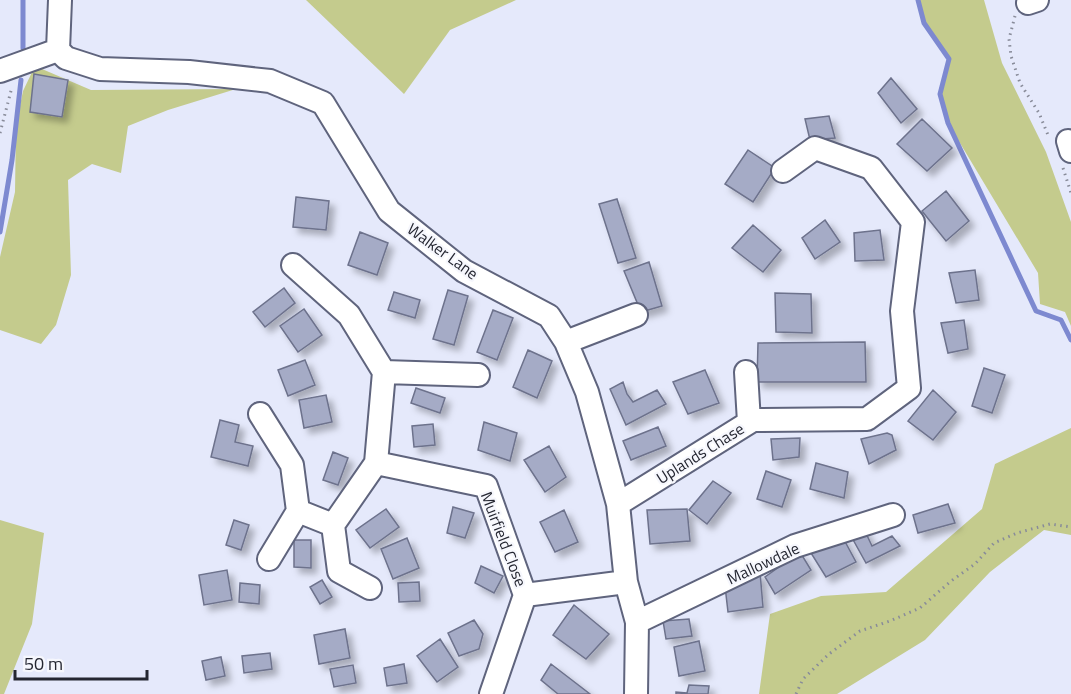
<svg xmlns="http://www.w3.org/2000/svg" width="1071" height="694" font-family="'Titillium Web',sans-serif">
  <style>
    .green { fill: #c4cb8d }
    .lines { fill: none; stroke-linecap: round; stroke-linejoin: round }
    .stream { stroke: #7d89d0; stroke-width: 5 }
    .building { fill: #a5abc6; stroke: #6d728c; stroke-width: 1.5; filter: url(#shadow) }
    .minor-casing { stroke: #5f647d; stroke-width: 26 }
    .path { stroke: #888b99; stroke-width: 3; stroke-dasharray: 1.5 4.5; stroke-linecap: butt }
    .minor { stroke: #fff; stroke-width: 22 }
    .labels { text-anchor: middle; stroke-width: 4.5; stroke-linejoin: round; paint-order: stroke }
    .street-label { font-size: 16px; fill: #242631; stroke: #f6f7fd }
  </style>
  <defs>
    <filter id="shadow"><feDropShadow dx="5.5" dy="5.5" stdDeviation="3" flood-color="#0004"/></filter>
  </defs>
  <rect width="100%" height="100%" fill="#e5e9fb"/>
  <path class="green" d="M306 0H516L450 30 404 94Z
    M918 0H984L1002 63 1046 152 1071 222V326L1065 312 1040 304 1038 273 948 123 940 94 949 59 924 23Z
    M35 66 91 90 236 89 168 110 128 126 121 173 92 164 68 180 71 275 56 325 41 344 0 330V257L15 192 16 125 23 91Z
    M1071 428V535L1044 530 990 572 925 640 837 694H759L770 614 821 596 886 592 982 509 995 464Z
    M0 520 44 533 32 624 4 694H0Z"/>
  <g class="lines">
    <path class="stream" d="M23 0V48
      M918 0 924 23 949 59 940 94 948 123 1036 311 1061 320 1071 340
      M0 232 12 160 21 80"/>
  </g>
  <path class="building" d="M34 74 68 80 62 117 30 112Z
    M891 78 917 109 901 123 878 93Z
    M829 116 835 138 810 140 805 119Z
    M922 119 952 148 927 171 897 144Z
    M748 150 775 168 753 202 725 184Z
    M946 191 969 221 946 241 922 211Z
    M296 197 329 201 326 230 293 227Z
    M617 199 636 258 618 263 599 204Z
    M825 220 840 242 815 259 802 238Z
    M753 225 781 250 763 272 732 248Z
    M880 230 884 260 855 261 854 233Z
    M360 232 388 243 377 275 348 265Z
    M649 262 662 306 641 312 624 271Z
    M975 270 979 300 956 303 949 273Z
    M284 288 295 303 265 327 253 312Z
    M448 290 468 296 454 345 433 339Z
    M394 292 420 300 415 318 388 310Z
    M775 293 811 294 812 333 776 332Z
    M304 309 322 335 298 352 280 326Z
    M493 310 513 318 497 360 477 352Z
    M964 320 968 349 948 353 941 323Z
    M865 342 866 382H757L758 343Z
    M528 350 552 361 537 398 513 387Z
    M305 360 315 385 288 396 278 370Z
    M984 368 1005 375 992 413 972 406Z
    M705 370 719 403 688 414 673 382Z
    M623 382 627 394 633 402 657 390 666 404 626 425 610 389Z
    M416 388 445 398 440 413 411 403Z
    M933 390 956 412 933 440 908 421Z
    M326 395 332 422 304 428 299 400Z
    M220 420 239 425 235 442 253 446 248 466 211 457Z
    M484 422 517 433 510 461 478 450Z
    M433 424 435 445 414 447 412 426Z
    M658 427 666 446 631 460 623 441Z
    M887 433 892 435 896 450 869 464 861 439Z
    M800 438 799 457 773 460 771 439Z
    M549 446 566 477 545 492 524 460Z
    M333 452 348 458 338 485 323 480Z
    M816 463 848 472 844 498 810 489Z
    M766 471 791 480 782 507 757 499Z
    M713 481 731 493 707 524 689 510Z
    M948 504 955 523 918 533 913 515Z
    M453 507 474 513 465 538 447 533Z
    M386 509 399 527 370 548 356 530Z
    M687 509 690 541 650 544 647 510Z
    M564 510 578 542 555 552 540 522Z
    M234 520 249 525 241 550 226 545Z
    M864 529 872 546 892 536 900 546 866 563 851 536Z
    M842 536 856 562 826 577 811 553Z
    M407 538 419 568 393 579 381 549Z
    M294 540H311V568L294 567Z
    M800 552 811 570 775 594 765 577Z
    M481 566 503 576 494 593 475 583Z
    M227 570 232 600 204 605 199 575Z
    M760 572 763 607 728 612 725 586Z
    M322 580 332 597 320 604 310 587Z
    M419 582 420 601 399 602 398 583Z
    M240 583 260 585 259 604 239 602Z
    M574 605 609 634 586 659 553 635Z
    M689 619 692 636 666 639 663 621Z
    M474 620 483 634 479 649 459 656 448 633Z
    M345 629 350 658 319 664 314 635Z
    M440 639 458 667 437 682 417 656Z
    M699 641 705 671 679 676 674 647Z
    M270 653 272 669 244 673 242 656Z
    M221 657 225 676 206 680 202 661Z
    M404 664 407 683 387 686 384 668Z
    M551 664 590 694H558L541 680Z
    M353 665 356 683 334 687 330 669Z
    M689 685 709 686 708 694H676V692L687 693Z"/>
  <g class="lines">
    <g class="minor-casing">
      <path id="minor" d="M60 0 58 50 66 58 100 69 189 72 270 81 323 103 389 211 464 271 549 316 566 342 587 392 618 504 626 582 637 622 636 694
        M1028 3 1037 0
        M0 71 58 50
        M1068 141 1071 151
        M293 265 349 315 384 372 376 463 486 486 525 595
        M566 342 636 315
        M384 372 478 375
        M746 372 749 422
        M260 414 292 465 298 511 333 525 376 463
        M618 504 753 420 867 419 909 388 902 311 913 222 871 168 815 148 783 171
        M333 525 339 571 370 588
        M269 559 298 511
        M637 622 795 546 893 515
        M491 694 525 595 626 582"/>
    </g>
    <path class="path" d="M1015 16 1009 39 1011 56 1020 83 1039 113 1048 135
      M0 133 12 87
      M1063 168 1071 193
      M796 694 803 679 829 654 860 631 890 621 920 608 951 581 975 564 994 543 1017 533 1050 524 1071 527"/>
    <use href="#minor" class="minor"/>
  </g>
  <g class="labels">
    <g class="street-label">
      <text transform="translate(443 251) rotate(36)" y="6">Walker Lane</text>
      <text transform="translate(700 453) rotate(-32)" y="6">Uplands Chase</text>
      <text transform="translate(504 539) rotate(69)" y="6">Muirfield Close</text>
      <text transform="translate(763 563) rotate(-25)" y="6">Mallowdale</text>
    </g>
  </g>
  <path d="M15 670v9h132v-9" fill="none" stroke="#242631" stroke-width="3"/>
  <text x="24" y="670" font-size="18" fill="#242631" stroke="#f6f7fd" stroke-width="4.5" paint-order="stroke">50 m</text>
</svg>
